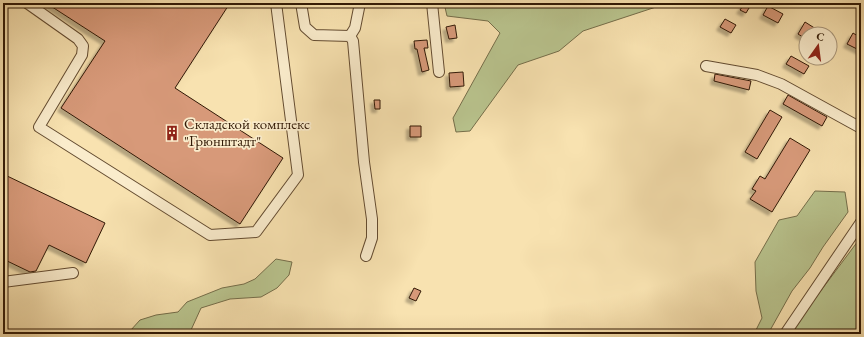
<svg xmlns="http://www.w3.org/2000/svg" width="864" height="337" font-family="'EB Garamond',serif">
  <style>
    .green { fill: #b9c48e; stroke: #756e4a }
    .building { fill: #d79979; stroke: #311905; filter: url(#shadow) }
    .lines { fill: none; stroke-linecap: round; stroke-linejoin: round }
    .minor-casing { stroke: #634b30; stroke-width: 12 }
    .minor { stroke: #faeccc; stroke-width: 10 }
    .labels { text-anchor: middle; stroke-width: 3.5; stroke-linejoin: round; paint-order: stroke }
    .poi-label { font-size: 15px; fill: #311905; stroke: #faeccc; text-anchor: start }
  </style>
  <defs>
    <filter id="shadow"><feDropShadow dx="-3.5" dy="3.5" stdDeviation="1" flood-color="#0004"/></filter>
  </defs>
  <rect width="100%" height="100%" fill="#f8e2b0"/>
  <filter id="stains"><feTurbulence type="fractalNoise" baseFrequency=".005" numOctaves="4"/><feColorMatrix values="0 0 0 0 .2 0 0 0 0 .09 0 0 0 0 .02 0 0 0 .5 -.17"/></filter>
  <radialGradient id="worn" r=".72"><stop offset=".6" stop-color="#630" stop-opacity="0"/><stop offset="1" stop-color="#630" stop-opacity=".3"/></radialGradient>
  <path class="green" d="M444 3H661L659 6 583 31 559 51 518 65 470 131 456 132 453 118 500 33 488 21 447 16Z
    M815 191 845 192 848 212 823 247 810 268 792 291 768 334H754L762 318 756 291 755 262 779 220 797 216Z
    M861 237V334H790L796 324Z
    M276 259 292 262 289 275 277 288 261 297 230 299 201 308 191 330 183 334H133L130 331 140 320 156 315 178 312 187 302 222 288 244 284 255 279Z"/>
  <path class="building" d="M46 3H230L175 88 283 158 240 224 61 108 105 41Z
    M745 3H752L746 13 740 10Z
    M768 6 783 14 778 23 763 15Z
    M725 19 736 25 731 33 720 27Z
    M805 22 824 34H806V39L798 34Z
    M455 25 457 38 449 39 446 27Z
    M853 33 861 38V51L847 44Z
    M427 40 428 48H424L429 70 422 72 417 49H415L414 41Z
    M791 56 809 66 804 74 786 64Z
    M463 72 464 86 450 87 449 73Z
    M715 74 751 81 749 90 714 81Z
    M788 95 827 117 822 126 783 104Z
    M374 100H380V109H375Z
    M770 110 782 117 757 159 745 152Z
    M410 126H421V137H410Z
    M790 138 810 150 772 212 750 199 756 191 752 189 760 176 765 179Z
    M3 174 105 223 86 263 49 245 36 271 30 272 3 259Z
    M414 288 421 291 416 301 409 298Z"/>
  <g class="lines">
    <g class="minor-casing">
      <path id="minor" d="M27 3 78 39 83 46 82 55 39 127 210 235 256 232 298 175 276 3
        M301 3 305 27 314 35 350 36 353 41 364 162 372 219V238L366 256
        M432 3 439 72
        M350 36 355 28 360 3
        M706 66 757 75 781 84 861 128
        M3 282 73 273
        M785 334 861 222"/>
    </g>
    <use href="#minor" class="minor"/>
  </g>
  <defs>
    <g id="building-bare" transform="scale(1.2)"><path d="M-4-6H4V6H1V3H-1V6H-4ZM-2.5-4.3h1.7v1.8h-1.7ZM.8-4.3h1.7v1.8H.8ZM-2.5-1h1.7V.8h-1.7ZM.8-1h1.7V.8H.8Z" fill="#8f2418" stroke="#faeccc" stroke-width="2.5" paint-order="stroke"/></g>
  </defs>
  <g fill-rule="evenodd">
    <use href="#building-bare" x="172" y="133"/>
  </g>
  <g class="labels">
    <g class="poi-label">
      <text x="184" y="129">Складской комплекс<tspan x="184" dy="17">"Грюнштадт"</tspan></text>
    </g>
  </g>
  <rect width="864" height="337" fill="none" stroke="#f8e2b0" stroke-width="16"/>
  <rect x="4" y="4" width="856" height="329" fill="none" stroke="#311905" stroke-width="2"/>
  <rect x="8" y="8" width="848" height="321" fill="none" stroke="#311905"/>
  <g transform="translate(818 46) rotate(14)"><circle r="19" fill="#faeccc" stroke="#aa987c"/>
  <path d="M0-3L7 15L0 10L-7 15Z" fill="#8f2418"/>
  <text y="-6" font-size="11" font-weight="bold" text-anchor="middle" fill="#311905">С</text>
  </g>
  <rect width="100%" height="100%" filter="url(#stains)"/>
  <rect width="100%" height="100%" fill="url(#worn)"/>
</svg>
